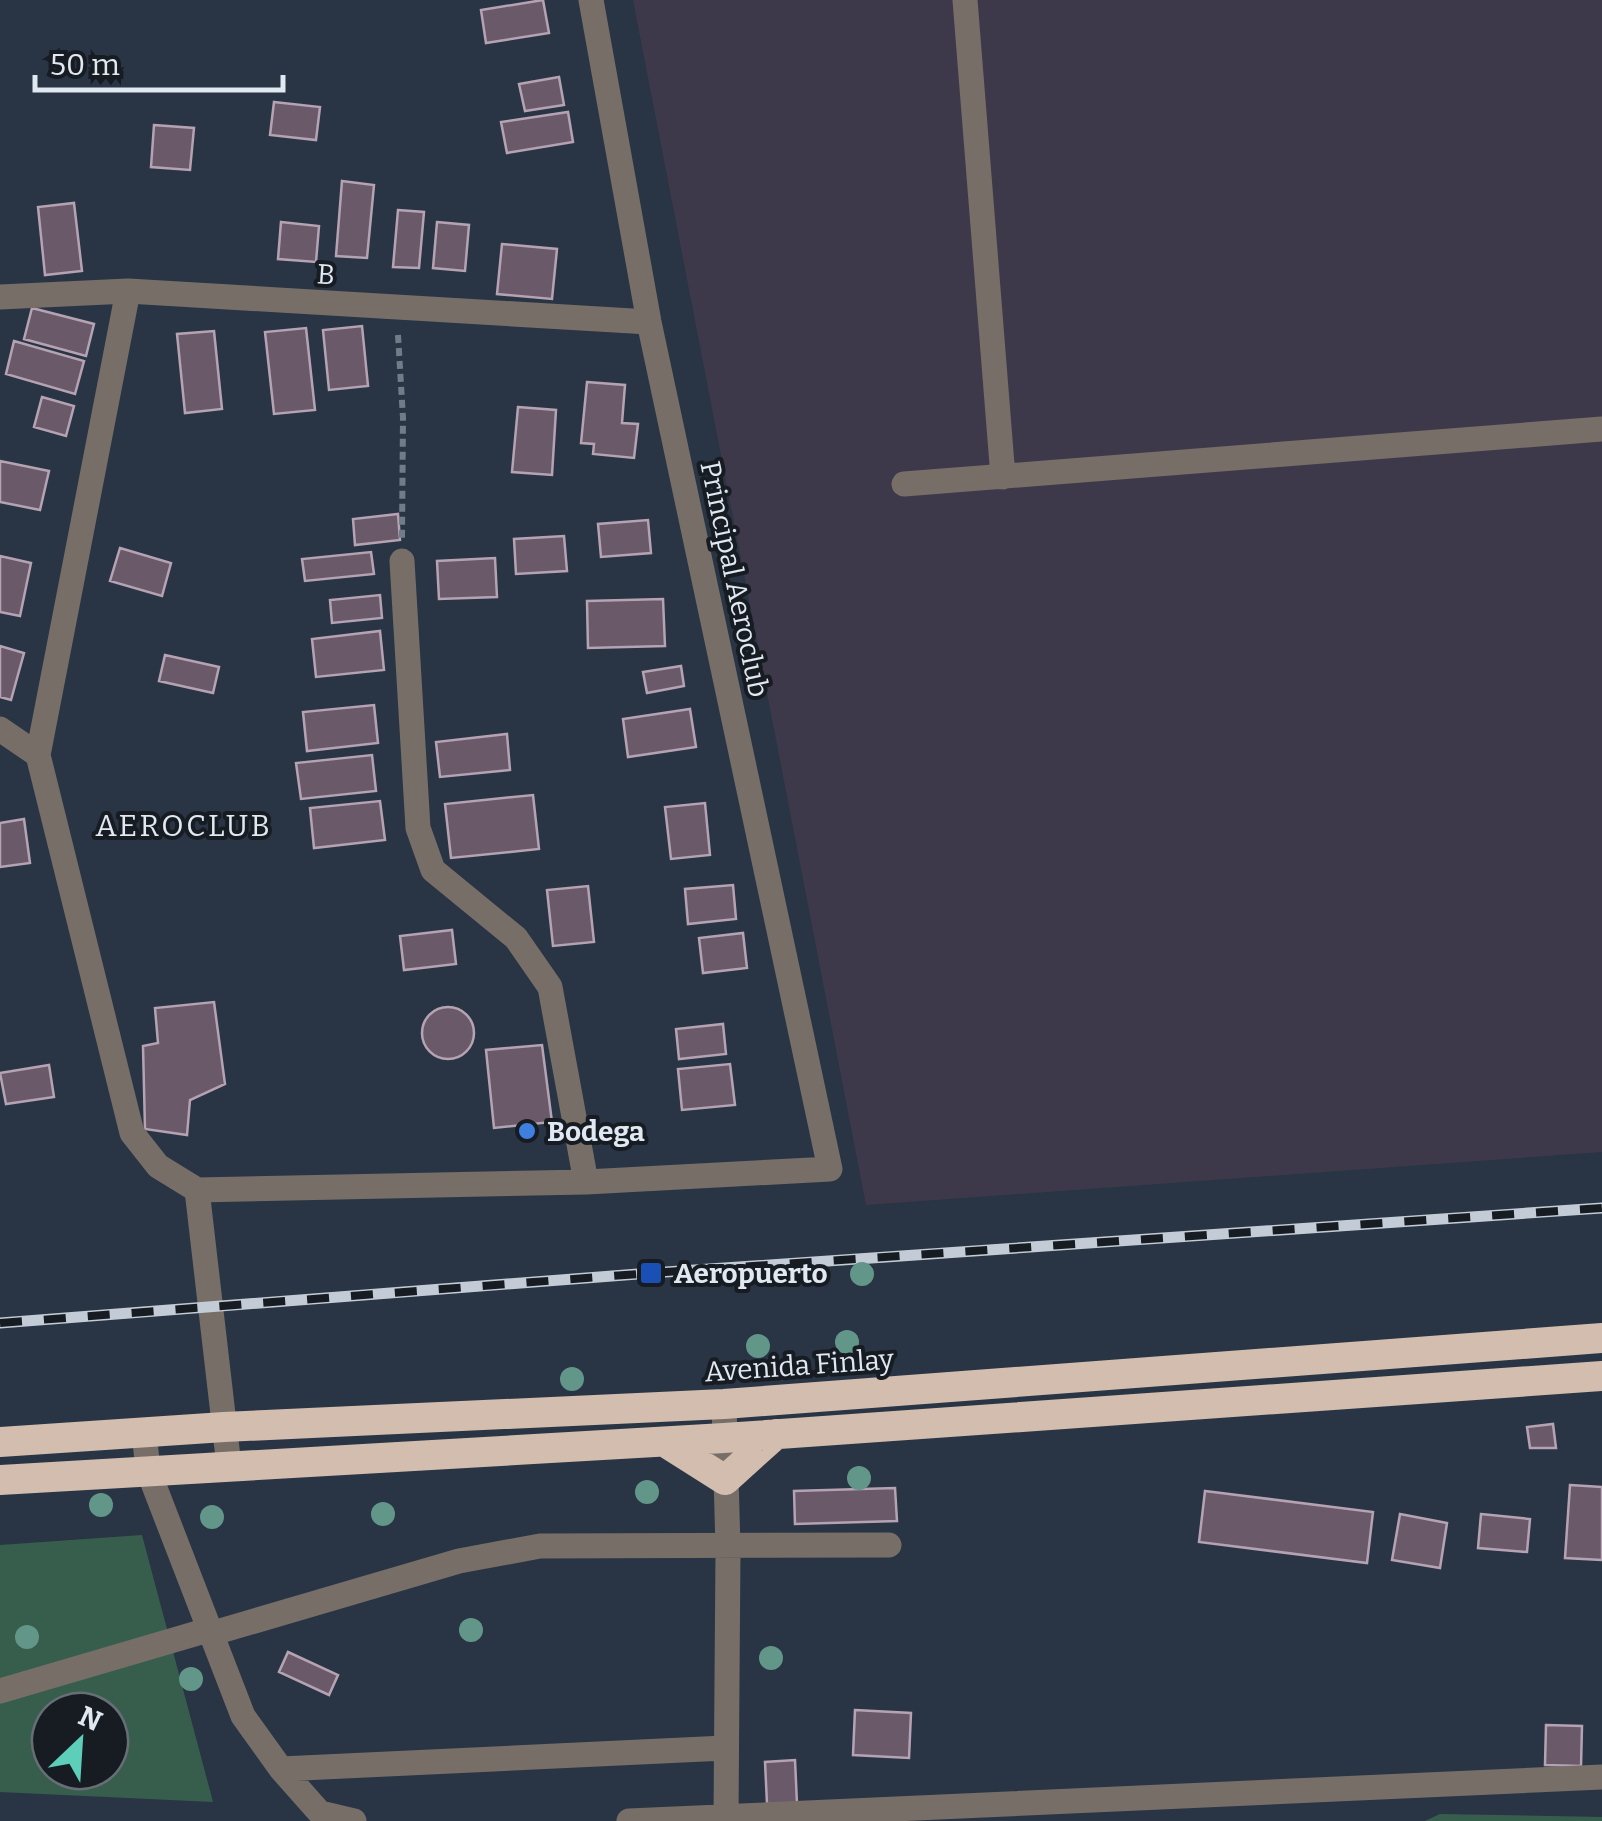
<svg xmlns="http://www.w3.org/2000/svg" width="1602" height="1821" font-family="Bitter,serif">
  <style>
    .industrial { fill: #3d394a }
    .green { fill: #375e4d; fill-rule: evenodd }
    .building { fill: #6a5968; stroke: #b5a3b3; stroke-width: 2.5 }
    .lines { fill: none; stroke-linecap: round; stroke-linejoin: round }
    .path { stroke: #717c89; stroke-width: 6; stroke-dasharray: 8 5; stroke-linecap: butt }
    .minor { stroke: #776e68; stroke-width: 25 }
    .highway { stroke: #d2bdaf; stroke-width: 30 }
    .rail-casing { stroke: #c3ccd6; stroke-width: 11 }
    .rail { stroke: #171c23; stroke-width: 8; stroke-dasharray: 22; stroke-linecap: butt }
    .tree { fill: #619688 }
    .shop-dot { fill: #3f7fe0; stroke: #171c23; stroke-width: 4 }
    .transit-dot { fill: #1a4fb4; stroke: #171c23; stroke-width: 4 }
    .labels { text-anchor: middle; stroke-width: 8; stroke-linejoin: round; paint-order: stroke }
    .street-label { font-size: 28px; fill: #e0e8f1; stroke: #171c23 }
    .poi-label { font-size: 28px; font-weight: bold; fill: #e0e8f1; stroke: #171c23; text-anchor: start }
    .neighbourhood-label { font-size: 30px; letter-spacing: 2.5px; fill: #e0e8f1; stroke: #171c23 }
  </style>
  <rect width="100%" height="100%" fill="#293544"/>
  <path class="industrial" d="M633 0H1602V1152L866 1205Z"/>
  <path class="green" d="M142 1535 213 1802 0 1792V1545ZM50 1711H110V1771H50Z
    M1440 1814 1602 1817V1821H1425Z"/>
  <path class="building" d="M543 0 549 33 486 43 481 10Z
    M559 77 564 105 525 111 519 84Z
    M274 102 320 107 316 140 270 135Z
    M568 112 573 142 507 153 501 122Z
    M154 125 194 128 190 170 151 167Z
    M342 181 374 185 367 258 336 256Z
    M74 203 82 271 45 275 38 207Z
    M398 210 424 212 419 268 393 267Z
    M281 222 319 226 316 262 278 259Z
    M437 222 469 225 465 271 433 268Z
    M502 244 557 249 552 299 497 294Z
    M32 308 94 324 86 356 24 339Z
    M362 326 368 386 329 390 323 330Z
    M306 328 315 410 274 414 265 332Z
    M214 331 222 409 185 413 177 334Z
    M14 341 84 361 75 394 6 374Z
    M587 382 625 385 622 423 638 424 634 458 593 454 594 444 581 443Z
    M42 397 74 406 66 436 34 427Z
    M518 407 556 410 552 475 512 472Z
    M0 461 49 471 40 510 0 502Z
    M398 514 400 540 355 545 353 519Z
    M648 520 651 553 601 557 598 524Z
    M564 536 567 571 516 574 514 539Z
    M120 548 171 563 162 596 110 581Z
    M371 552 374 574 305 581 302 559Z
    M0 556 31 563 20 616 0 612Z
    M495 558 497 597 439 599 437 561Z
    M380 595 382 618 332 623 330 600Z
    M663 599 665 646 588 648 587 601Z
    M380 631 384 670 316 677 312 639Z
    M0 646 24 653 11 700 0 697Z
    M165 655 219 667 213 693 159 681Z
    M681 666 684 686 647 693 643 672Z
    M374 705 378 743 307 751 303 712Z
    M690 709 696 747 628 757 623 719Z
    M507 734 510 770 440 777 436 742Z
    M372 755 376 791 301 799 296 763Z
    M533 795 539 849 451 858 445 804Z
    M380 801 385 840 314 848 310 808Z
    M705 803 710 855 671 859 665 807Z
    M24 819 30 863 0 867V823Z
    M733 885 736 919 688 924 685 889Z
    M588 886 594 942 553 946 547 890Z
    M452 930 456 964 404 970 400 936Z
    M743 933 747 968 703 973 699 938Z
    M214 1002 225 1084 190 1100 187 1135 145 1129 143 1046 158 1043 155 1008Z
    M422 1033a26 26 0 1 1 52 0a26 26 0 1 1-52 0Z
    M723 1024 726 1054 679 1059 676 1029Z
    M542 1045 552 1122 494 1128 486 1050Z
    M730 1064 735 1105 682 1110 678 1069Z
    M49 1065 54 1097 6 1104 0 1073Z
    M1553 1424 1556 1448H1530L1527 1427Z
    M1570 1485 1602 1487V1560L1565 1558Z
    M895 1488 897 1521 795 1524 794 1491Z
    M1205 1491 1373 1512 1367 1563 1199 1542Z
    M1400 1514 1447 1523 1440 1568 1392 1560Z
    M1481 1514 1530 1519 1527 1552 1478 1548Z
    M288 1652 338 1675 329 1695 279 1672Z
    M855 1710 911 1713 909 1758 853 1755Z
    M1546 1725 1582 1726 1581 1766 1545 1765Z
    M795 1760 797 1804H767L765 1762Z"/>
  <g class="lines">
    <path class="path" d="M398 335 403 418 402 538"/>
    <path class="minor" d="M965 0 1003 477
      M128 291 38 755 132 1133 158 1166 197 1190 586 1182 830 1169 649 322 591 0
      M0 297 128 291 649 322
      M904 484 1602 429
      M402 561 418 828 433 870 516 938 550 987 586 1182
      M0 729 38 755
      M197 1190 229 1466
      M724 1404 728 1548 726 1817
      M144 1432 148 1470 243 1716 281 1769 320 1813 354 1821
      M210 1634 459 1561 540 1546 889 1545
      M0 1691 208 1630
      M281 1769 725 1748
      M629 1821 1602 1777"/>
    <path class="highway" d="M0 1442 224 1427 724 1404 1602 1338
      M665 1442 725 1480 776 1434
      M0 1480 724 1438 1602 1376"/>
    <g class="rail-casing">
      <path id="rail" d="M0 1323 651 1273 1602 1208"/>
    </g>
    <use href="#rail" class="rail"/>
  </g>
  <g class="tree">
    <circle cx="862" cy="1274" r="12"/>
    <circle cx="847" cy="1342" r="12"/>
    <circle cx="758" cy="1346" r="12"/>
    <circle cx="572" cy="1379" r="12"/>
    <circle cx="859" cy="1478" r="12"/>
    <circle cx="647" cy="1492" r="12"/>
    <circle cx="101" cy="1505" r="12"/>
    <circle cx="383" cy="1514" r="12"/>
    <circle cx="212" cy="1517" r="12"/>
    <circle cx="471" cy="1630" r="12"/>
    <circle cx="27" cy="1637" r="12"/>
    <circle cx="771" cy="1658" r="12"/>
    <circle cx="191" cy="1679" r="12"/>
  </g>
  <circle class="shop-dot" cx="527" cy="1131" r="10"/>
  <rect class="transit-dot" x="639" y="1261" width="24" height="24" rx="5"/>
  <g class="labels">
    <g class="street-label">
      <text transform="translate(326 274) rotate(4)" y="10">B</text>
      <text transform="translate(735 579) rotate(78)" y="10">Principal Aeroclub</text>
      <text transform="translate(799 1365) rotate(-4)" y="10">Avenida Finlay</text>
    </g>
    <g class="poi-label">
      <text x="547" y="1141">Bodega</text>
      <text x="674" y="1283">Aeropuerto</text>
    </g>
    <g class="neighbourhood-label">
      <text x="184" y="836">AEROCLUB</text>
    </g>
  </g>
  <g transform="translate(80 1741) rotate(25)"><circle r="48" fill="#171c23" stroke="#676e75" stroke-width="2.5"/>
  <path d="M0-8L18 38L0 25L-18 38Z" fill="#5dceb9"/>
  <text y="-15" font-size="28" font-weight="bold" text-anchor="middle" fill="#e0e8f1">N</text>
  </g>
  <path d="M35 75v15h248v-15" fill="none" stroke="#e0e8f1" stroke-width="5"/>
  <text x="50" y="75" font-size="30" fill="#e0e8f1" stroke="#171c23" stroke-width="8" paint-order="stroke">50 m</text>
</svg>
